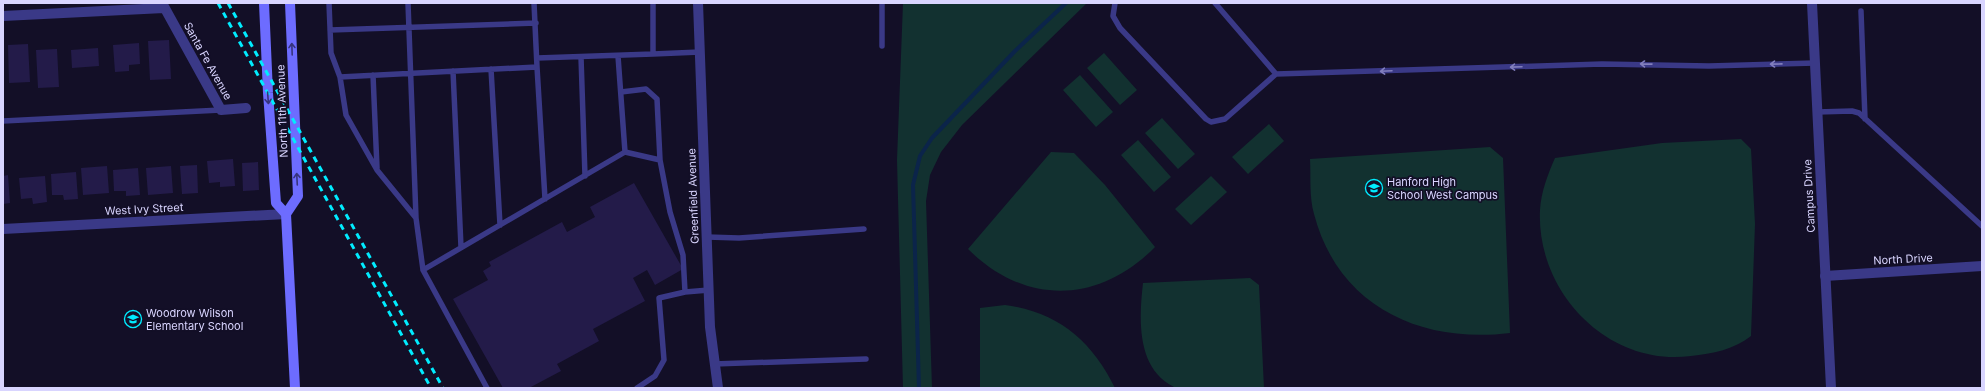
<svg xmlns="http://www.w3.org/2000/svg" width="1985" height="391" font-family="Inter,sans-serif">
  <style>
    .green { fill: #123130 }
    .lines { fill: none; stroke-linecap: round; stroke-linejoin: round }
    .stream { stroke: #0b244a; stroke-width: 4 }
    .building { fill: #231b49 }
    .service { stroke: #3a3987; stroke-width: 5.5 }
    .minor { stroke: #3a3987; stroke-width: 10 }
    .tertiary { stroke: #3a3987; stroke-width: 10 }
    .secondary { stroke: #6d6cff; stroke-width: 10 }
    .rail { stroke: #01ecff; stroke-width: 3; stroke-dasharray: 6 5; stroke-linecap: butt }
    .oneway { stroke: #37347d }
    .oneway2 { stroke: #827fbd }
    .labels { text-anchor: middle; stroke-width: 3.5; stroke-linejoin: round; paint-order: stroke }
    .street-label { font-size: 11px; fill: #d9d5ff; stroke: #130f27 }
    .poi-label { font-size: 11px; fill: #d9d5ff; stroke: #130f27; text-anchor: start }
  </style>
  <rect width="100%" height="100%" fill="#130f27"/>
  <path class="green" d="M903 3H1087L962 125 941 152 930 175 926 201 932 388H903L897 160Z
    M1104 53 1137 90 1120 105 1087 68Z
    M1080 75 1113 112 1096 127 1063 90Z
    M1162 118 1195 154 1178 169 1145 133Z
    M1269 124 1284 141 1248 174 1232 157Z
    M1741 139 1751 149 1755 224 1751 336C1735 349 1712 354 1691 356 1608 367 1536 292 1540 210 1541 192 1548 174 1555 158L1662 143Z
    M1138 140 1171 177 1154 192 1121 155Z
    M1490 147 1503 158 1510 333C1420 344 1338 306 1314 214 1309 196 1311 177 1310 159Z
    M1051 152 1074 153 1105 185 1155 247C1099 304 1025 306 968 249Z
    M1211 176 1227 192 1191 225 1175 209Z
    M1250 278 1259 285 1264 388C1250 388 1181 391 1174 387 1136 368 1139 319 1143 283Z
    M1005 305C1058 312 1092 341 1115 388H980V308Z"/>
  <g class="lines">
    <path class="stream" d="M919 388 913 185 920 156 932 138 1015 51 1066 3"/>
  </g>
  <path class="building" d="M169 40 171 79 150 80 148 41Z
    M139 43 140 64 129 65V71L115 72 113 45Z
    M28 44 30 82 9 83 8 45Z
    M98 48 99 66 72 68 71 50Z
    M57 49 59 87 38 88 36 50Z
    M233 159 235 186 220 187V182L209 183 207 161Z
    M258 162 259 190 243 191 242 163Z
    M197 165 198 193 182 194 180 166Z
    M107 166 109 193 83 195 81 168Z
    M171 166 173 193 148 195 146 168Z
    M138 168 140 195 126 196V191H114L113 170Z
    M76 172 78 199 64 200 63 195H52L51 174Z
    M8 175 10 203 3 204V176Z
    M45 176 47 202 33 204 32 198 21 199 19 178Z
    M634 183 683 269 655 285 647 270 633 278 645 301 593 329 599 341 557 364 561 371 529 388H503L453 299 488 280 483 271 491 266 489 262 562 222 567 232 595 217 590 207Z"/>
  <g class="lines">
    <path class="service" d="M329 3 331 53 340 77 346 115 377 170 416 218 423 270 487 388
      M408 3 416 218
      M653 3V54L700 52
      M882 3V46
      M1115 3 1113 16 1120 28 1206 119 1211 122 1225 119 1276 74 1602 64 1709 66 1815 63
      M1215 3 1276 74
      M1861 11 1865 119
      M330 30 536 23
      M618 56 625 152 660 160 670 212 683 255 685 292 709 290
      M581 57 585 176
      M537 58 653 54
      M537 67 545 199
      M491 69 500 225
      M453 71 461 247
      M373 75 377 168
      M340 77 537 67 534 3
      M621 92 646 89 657 99 660 160
      M1817 112 1852 111 1859 113 1982 226
      M3 121 221 110
      M707 237 739 238 864 229
      M423 270 625 152
      M714 364 866 359
      M637 388 655 376 664 360 659 298 685 292"/>
    <path class="minor" d="M162 3 221 110 246 108
      M3 16 164 8
      M3 229 286 214
      M1825 276 1982 266"/>
    <path class="tertiary" d="M698 3 710 327 718 388
      M1812 3 1831 388"/>
    <path class="secondary" d="M264 3 268 93 276 203 286 214 295 388
      M286 214 298 196 290 3"/>
    <path class="rail" d="M218 3 431 388
      M228 3 443 388"/>
  </g>
  <defs><path id="oneway-shaft" d="M-6 0H5M1.5-3L5.5 0L1.5 3" fill="none" stroke-width="1.6" stroke-linecap="round" stroke-linejoin="round"/></defs>
  <g class="oneway">
    <use href="#oneway-shaft" transform="translate(292 49) rotate(-92)"/>
    <use href="#oneway-shaft" transform="translate(268 98) rotate(86)"/>
    <use href="#oneway-shaft" transform="translate(297 179) rotate(-93)"/>
  </g>
  <g class="oneway2">
    <use href="#oneway-shaft" transform="translate(1646 64) rotate(-179)"/>
    <use href="#oneway-shaft" transform="translate(1776 64) rotate(179)"/>
    <use href="#oneway-shaft" transform="translate(1516 67) rotate(178)"/>
    <use href="#oneway-shaft" transform="translate(1386 71) rotate(177)"/>
  </g>
  <defs>
    <g id="school-ring" transform="scale(0.9)"><circle r="9.5" fill="#130f27" stroke="#01ecff" stroke-width="1.5"/><path d="M0-5L7-2L0 1L-7-2ZM-4 1L0 2.5L4 1V4Q0 6-4 4Z" fill="#01ecff"/></g>
  </defs>
  <g fill-rule="evenodd">
    <use href="#school-ring" x="1374" y="188"/>
    <use href="#school-ring" x="133" y="319"/>
  </g>
  <g class="labels">
    <g class="street-label">
      <text transform="translate(208 61) rotate(61)" y="4">Santa Fe Avenue</text>
      <text transform="translate(282 111) rotate(-92)" y="4">North 11th Avenue</text>
      <text transform="translate(693 196) rotate(-92)" y="4">Greenfield Avenue</text>
      <text transform="translate(1809 196) rotate(-93)" y="4">Campus Drive</text>
      <text transform="translate(144 209) rotate(-3)" y="4">West Ivy Street</text>
      <text transform="translate(1903 259) rotate(-3)" y="4">North Drive</text>
    </g>
    <g class="poi-label">
      <text x="1387" y="186">Hanford High<tspan x="1387" dy="13">School West Campus</tspan></text>
      <text x="146" y="317">Woodrow Wilson<tspan x="146" dy="13">Elementary School</tspan></text>
    </g>
  </g>
  <rect width="1985" height="391" fill="none" stroke="#d9d5ff" stroke-width="8"/>
</svg>
